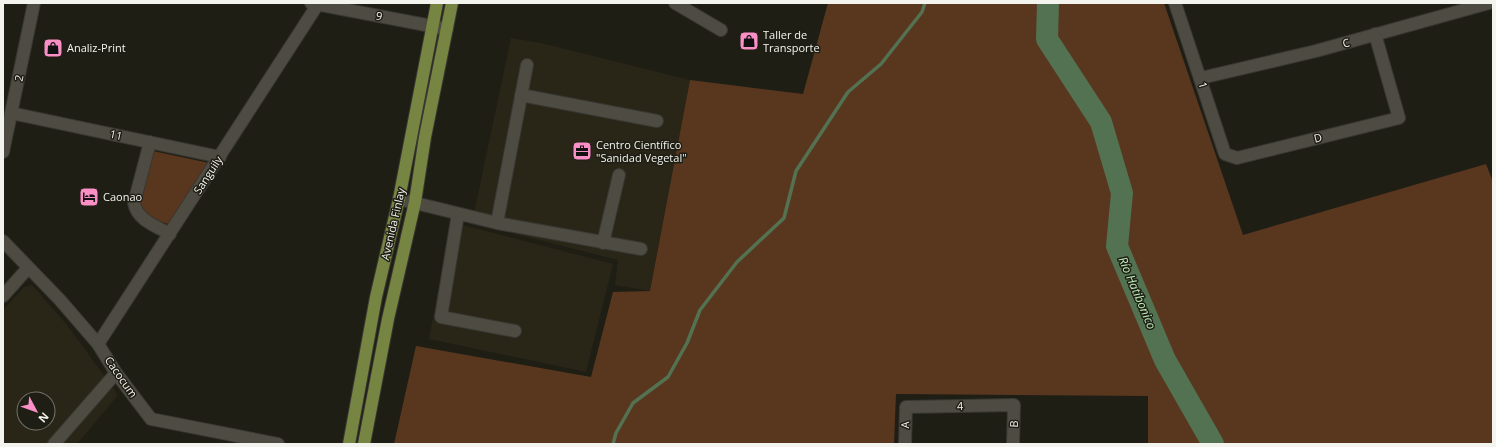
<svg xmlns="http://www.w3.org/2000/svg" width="1496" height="447" font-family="'Open Sans',sans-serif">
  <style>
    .built { fill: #292618; fill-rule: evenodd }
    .green { fill: #59371f }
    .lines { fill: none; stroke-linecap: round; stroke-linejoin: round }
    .stream { stroke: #537251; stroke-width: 3.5 }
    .river { stroke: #537251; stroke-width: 22 }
    .minor-casing { stroke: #383732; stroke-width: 14 }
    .major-casing { stroke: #383732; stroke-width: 14 }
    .minor { stroke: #4d4b42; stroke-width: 12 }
    .major { stroke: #768541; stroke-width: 12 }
    .labels { text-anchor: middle; stroke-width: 3; stroke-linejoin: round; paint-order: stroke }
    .street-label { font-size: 11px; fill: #f4f4ee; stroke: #1f1e15 }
    .poi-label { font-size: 11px; fill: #f4f4ee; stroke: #1f1e15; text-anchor: start }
    .water-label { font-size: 12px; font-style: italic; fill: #bbf0b9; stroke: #1f1e15 }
  </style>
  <rect width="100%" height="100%" fill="#1f1e15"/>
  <path class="built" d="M511 38 541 43 690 80 650 291 615 285 618 260 472 223Z
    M451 222 613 264 586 372 429 339Z
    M32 285 67 325 118 395 77 444H3V310L24 287ZM24 399H48V423H24Z"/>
  <path class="green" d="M828 3H1164L1243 235 1486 164 1493 182V444H1148V396L896 394 894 444H394L416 346 591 377 613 292 650 291 690 80 803 94Z
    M153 151 209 163 168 224C160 221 148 218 143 211 136 200 150 163 153 151Z"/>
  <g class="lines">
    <path class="stream" d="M613 444 616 433 633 403 668 377 687 343 700 310 737 262 784 218 796 171 848 92 881 64 922 12 925 3"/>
    <path class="river" d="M1048 3 1047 39 1101 122 1122 193 1117 246 1165 360 1213 444"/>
    <g class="minor-casing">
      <path id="minor" d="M311 3 447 29
        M675 3 721 30
        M1175 3 1225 154 1237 158 1399 118 1375 34
        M1201 78 1316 51 1489 3
        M521 95 657 121
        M11 113 220 157
        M150 142 134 203C137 220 156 226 170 234
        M3 152 34 3
        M399 199 497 223 641 249
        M458 214 441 317 515 331
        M497 223 527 65
        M3 241 60 300 98 344 116 373 151 419 278 444
        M603 243 619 175
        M3 296 28 268
        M98 344 318 4
        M54 444 116 373
        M905 444 906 407 1014 405 1013 444"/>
    </g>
    <g class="major-casing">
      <path id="major" d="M349 444 376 297 399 199 437 3
        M364 444 388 319 415 202 425 137 452 3"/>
    </g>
    <use href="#minor" class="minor"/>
    <use href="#major" class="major"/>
  </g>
  <defs>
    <g id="shop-square" transform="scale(1)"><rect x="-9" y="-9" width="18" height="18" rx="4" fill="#fa8fc6" stroke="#1f1e15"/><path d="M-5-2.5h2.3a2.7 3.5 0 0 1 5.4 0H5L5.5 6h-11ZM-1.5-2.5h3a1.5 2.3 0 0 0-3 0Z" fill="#111"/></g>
    <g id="office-square" transform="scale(1)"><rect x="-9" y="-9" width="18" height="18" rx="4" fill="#fa8fc6" stroke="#1f1e15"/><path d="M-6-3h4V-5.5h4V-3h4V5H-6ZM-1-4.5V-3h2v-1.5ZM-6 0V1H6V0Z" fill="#111"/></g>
    <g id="hotel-square" transform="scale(1)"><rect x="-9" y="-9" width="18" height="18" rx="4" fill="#fa8fc6" stroke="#1f1e15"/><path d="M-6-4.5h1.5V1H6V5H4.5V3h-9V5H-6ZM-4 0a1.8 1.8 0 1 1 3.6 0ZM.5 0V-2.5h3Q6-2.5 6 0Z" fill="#111"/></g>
  </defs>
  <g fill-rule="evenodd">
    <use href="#shop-square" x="749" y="41"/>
    <use href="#shop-square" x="53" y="48"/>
    <use href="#office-square" x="582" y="151"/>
    <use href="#hotel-square" x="89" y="197"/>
  </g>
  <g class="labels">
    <g class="street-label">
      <text transform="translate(379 16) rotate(11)" y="4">9</text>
      <text transform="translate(1346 43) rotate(-15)" y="4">C</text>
      <text transform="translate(19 78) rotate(-78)" y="4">2</text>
      <text transform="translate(1203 85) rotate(73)" y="4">1</text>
      <text transform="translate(116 135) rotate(12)" y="4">11</text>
      <text transform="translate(1318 138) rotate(-14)" y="4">D</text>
      <text transform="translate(208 175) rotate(-57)" y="4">Sanguily</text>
      <text transform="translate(393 224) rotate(-77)" y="4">Avenida Finlay</text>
      <text transform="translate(121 377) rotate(55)" y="4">Cacocum</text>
      <text transform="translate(960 406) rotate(-1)" y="4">4</text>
      <text transform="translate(1014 424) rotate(-87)" y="4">B</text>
      <text transform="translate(905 425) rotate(-89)" y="4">A</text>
    </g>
    <g class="poi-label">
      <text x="763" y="39">Taller de<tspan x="763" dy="13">Transporte</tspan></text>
      <text x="67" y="52">Analiz-Print</text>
      <text x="596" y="149">Centro Científico<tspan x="596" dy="13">"Sanidad Vegetal"</tspan></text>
      <text x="103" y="201">Caonao</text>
    </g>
    <g class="water-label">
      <text transform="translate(1137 293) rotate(67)" y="4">Río Hatibonico</text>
    </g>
  </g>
  <rect width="1496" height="447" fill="none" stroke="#f4f4ee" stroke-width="8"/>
  <g transform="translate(36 411) rotate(131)"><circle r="19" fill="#1f1e15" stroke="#74746c"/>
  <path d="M0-3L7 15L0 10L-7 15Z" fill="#fa8fc6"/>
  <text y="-6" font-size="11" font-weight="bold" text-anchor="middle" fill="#f4f4ee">N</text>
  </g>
</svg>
